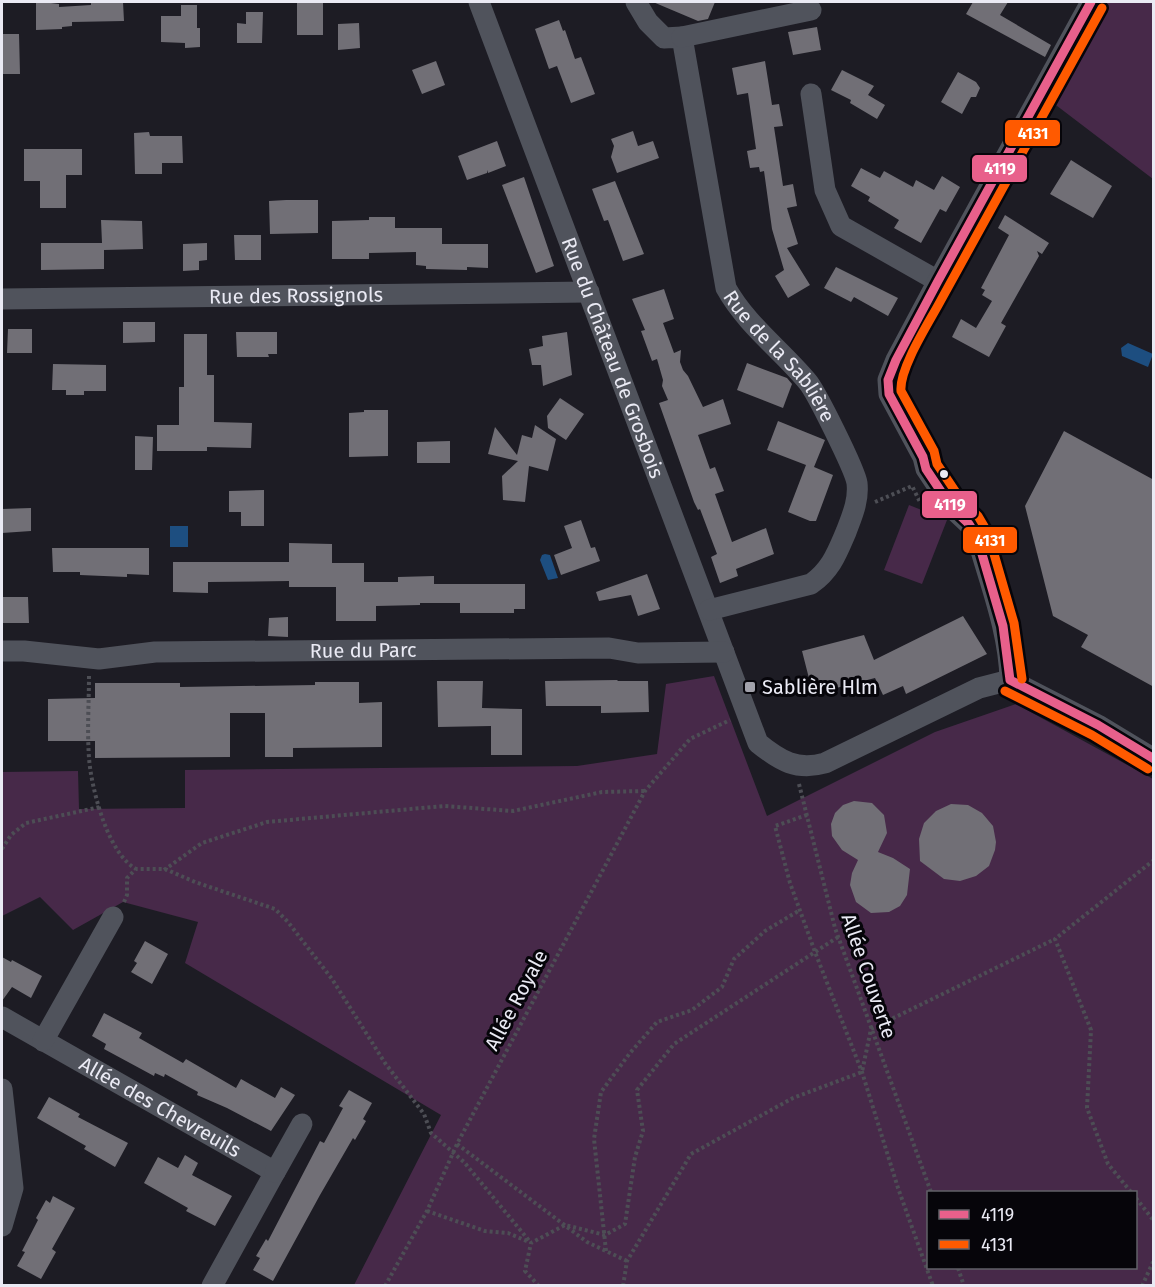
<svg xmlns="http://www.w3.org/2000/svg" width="1155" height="1287" font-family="'Fira Sans',sans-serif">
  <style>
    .green { fill: #472949; fill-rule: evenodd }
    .water { fill: #1d4e80 }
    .building { fill: #716f76 }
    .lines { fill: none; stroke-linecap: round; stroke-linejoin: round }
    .path { stroke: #4d4e55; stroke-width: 4; stroke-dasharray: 3 3; stroke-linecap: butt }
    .minor { stroke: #50535c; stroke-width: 21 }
    .bus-1-casing { stroke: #06050a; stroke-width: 14 }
    .bus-2-casing { stroke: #06050a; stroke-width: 14 }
    .bus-1 { stroke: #e8608b; stroke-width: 9 }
    .bus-2 { stroke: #ff5a00; stroke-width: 9 }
    .bus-dot { fill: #eaeaf4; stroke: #06050a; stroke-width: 2 }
    .poi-dot { fill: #a2a2ab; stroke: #06050a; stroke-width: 2 }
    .labels { text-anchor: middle; stroke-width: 6; stroke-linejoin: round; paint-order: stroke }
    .street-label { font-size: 20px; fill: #eaeaf4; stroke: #06050a }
    .poi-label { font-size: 20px; fill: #eaeaf4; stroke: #06050a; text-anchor: start }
    .line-badge { stroke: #06050a; stroke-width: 2 }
    .badge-label { font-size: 16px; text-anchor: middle; font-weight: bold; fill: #fff }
  </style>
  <rect width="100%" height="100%" fill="#1d1c24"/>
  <path class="green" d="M1099 2H1153V179L1044 96Z
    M909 505 947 520 922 584 884 570Z
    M714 676 767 816 935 732 1016 704 1153 779V1285H354L441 1115 185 963 198 922 123 902 73 930 40 897 2 916V772L78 771 79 809 185 808V770L577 766 657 754 666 684ZM928 1192H1136V1268H928Z"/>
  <path class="water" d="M1128 343 1153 354 1148 367 1122 356 1121 348Z
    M170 526H188V547H170Z
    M545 554 550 555 558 578 548 580 540 560 542 555Z"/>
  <path class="building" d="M36 2H51V3L59 4V7L91 5V2H123L124 21 72 22V26L62 27V29L36 30Z
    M297 2H323V35H297Z
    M653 2H715L708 19 698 21Z
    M973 2H1008L1000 15 1051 45 1045 57 966 14Z
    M181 5H197V28H200V47L185 48V43L161 42V16H181Z
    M246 12H263L262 43H237V23L246 24Z
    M559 20 563 31 565 30 575 59 581 57 595 94 571 103 557 66 549 69 535 29Z
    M359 23 360 48 338 50V24Z
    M817 27 821 50 793 55 788 32Z
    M2 34H19L20 74H2Z
    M436 61 445 85 422 94 412 70Z
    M765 61 772 105 779 104 783 126 774 127 783 186 793 184 797 206 787 208 798 244 787 248 810 285 788 298 775 276 784 270 772 229 764 171 760 172 759 167 750 168 747 151 756 149 748 93 737 95 732 68Z
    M842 70 874 86 868 95 885 105 877 119 850 103 851 100 831 90Z
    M958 72 976 82 980 88 976 97H971L962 114 941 102Z
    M633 131 638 146 653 141 659 158 617 173 611 157 614 146 611 139Z
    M149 132 150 136H182L183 163H162V174H135L134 133Z
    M497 141 506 166 488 173 487 170V173L467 180 458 156Z
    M24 149H82V175H66V208H40V181H24Z
    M1071 160 1112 186 1093 218 1050 194Z
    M861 168 880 178 884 171 913 187 916 180 934 190 942 176 960 187 946 212 940 209 921 243 894 228 899 220 868 201 870 197 851 186Z
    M524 177 554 266 536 273 502 185Z
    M615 181 644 254 623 261 608 220 604 221 592 189Z
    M286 200H318V233L270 234 269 201Z
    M1005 215 1049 243 1042 254 1037 251 1039 256 1001 323 1006 326 989 357 952 337 961 319 976 328 992 301 982 295 985 290 981 288 1009 235 998 228Z
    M369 217H395V228H442V244H488V268L467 267V270L426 269V266L416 265V252L369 253V259H332V221L369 220Z
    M101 220 142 221 143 249 104 250V269L41 270V243H102Z
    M234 235H261V260H235Z
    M207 243V260L199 261V270L183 271V244Z
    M836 267 898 298 888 316 854 297 851 302 824 288Z
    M664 289 674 319 663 323 674 353 681 350 680 362 683 370 688 376 703 407 723 399 731 424 698 435 710 469 715 467 724 491 715 494 732 542 766 528 774 554 736 569 738 576 720 583 711 557 717 554 700 509 698 510 694 502 659 403 668 400 662 386 663 380 657 359 652 361 641 331 645 330 632 299Z
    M123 322H155V342L123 343Z
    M8 329H32V353H7Z
    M236 332H277V354H268L269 357H237Z
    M567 332 572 375 543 386 541 365H532L529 349 543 346 542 336Z
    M184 334H207V375H214V422L252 423 251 448 207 447V451H157V425H179V387H184Z
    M747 363 787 378 792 384 783 408 737 390Z
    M53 364 106 365V391H84V395H66V390H52Z
    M560 398 584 414 566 440 548 428 547 416Z
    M364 410H388V456L349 457V413L364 412Z
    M778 421 825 440 814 467 833 475 816 521H810L788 512 806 465 767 450Z
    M535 425 556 439 548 471 529 466 525 502 503 500 502 476 518 461 488 454 495 427 517 455 522 435 532 438Z
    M1064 431 1154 480V687L1081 647 1088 635 1053 616 1025 506Z
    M135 436 153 437 152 470H135Z
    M450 441V463H417V442Z
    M264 490V526H241V512H229V491Z
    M31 508V531L2 533V509Z
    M581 520 591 548 595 547 600 561 561 575 554 555 572 548 564 526Z
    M289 543 332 544V563H364V582H398V577L434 576V584H525V609H514V613H460V603H420V605L376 606V621H336V587H289V581L208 582V593L173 592V562H289Z
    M52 548H149V575L127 574V577L80 575V572H53Z
    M647 574 660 609 638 616 631 595 599 601 596 592Z
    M2 597H28L29 623H2Z
    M963 616 987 654 906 694 903 686 883 695 875 678 813 694 802 651 864 635 874 660Z
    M288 617V637L268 636 269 618Z
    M618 680 617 681H648L649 712 601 713V706H546L545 681Z
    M437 681H483L482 708 522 709V755H491V726L438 727Z
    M315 682H359V703L382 702V747L293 748V757H265V713H230V757L95 758V741H48V699L95 698V683H180V687L315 685Z
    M854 801 872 803 884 815 887 833 878 852 893 858 910 869 907 895 900 906 889 912 871 913 856 902 850 885 852 873 858 860 842 850 832 836 831 824 835 813 843 805Z
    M951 804 968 805 982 813 993 826 996 842 995 850 989 866 976 876 960 881 944 879 920 861 919 839 924 823 936 811Z
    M145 941 168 954 152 984 131 972 137 963 134 961Z
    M2 957 11 962 12 960 42 976 31 998 12 987 2 1001Z
    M104 1013 142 1033 139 1038 183 1063 186 1059 236 1088 241 1079 275 1098 281 1087 295 1095 271 1131 227 1108 197 1095 198 1092 165 1074 164 1077 155 1073 154 1076 104 1049 106 1044 92 1036Z
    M349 1090 372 1103 363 1119 366 1121 355 1140 353 1138 320 1195 273 1281 253 1270 260 1258 256 1256 266 1239 268 1241 320 1141 324 1143 343 1108 339 1106Z
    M49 1097 80 1114 78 1117 128 1143 115 1167 84 1149 86 1146 37 1118Z
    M185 1155 198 1163 192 1175 232 1196 215 1226 186 1211 188 1208 144 1183 158 1157 178 1168Z
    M53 1196 75 1208 52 1249 56 1252 41 1279 17 1266 25 1252 22 1251 38 1220 36 1218 46 1200 50 1203Z"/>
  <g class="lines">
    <path class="path" d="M875 502 912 486 920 502 923 499
      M89 676C89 705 86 746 91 774 96 803 110 854 136 869
      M799 784 835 928 931 1192
      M807 815 775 826 790 883 815 952 862 1072 898 1188 933 1286
      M2 849 11 835 26 823 100 807
      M164 870 202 843 267 822 444 806 513 811 602 792 645 791
      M124 902 127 895V878L136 869H165L195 882 275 909 288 922 332 979 385 1063 424 1114 431 1133 464 1162 531 1243
      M457 1144 587 1242 627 1261
      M1131 1192 1108 1164 1087 1108 1091 1030 1055 939 1154 860
      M1136 1198 1154 1221
      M427 1211 485 1231 508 1233 529 1242
      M606 1251 594 1139 601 1092 630 1053 657 1022 692 1010 722 987 734 959 765 931 800 910
      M958 1268 964 1286
      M385 1286 427 1211 457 1144 645 791 690 739 730 720
      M539 1286 525 1271 531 1243 565 1225 605 1235 625 1224 635 1157 643 1131 637 1090 674 1044 838 937
      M623 1286 627 1261 691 1154 793 1098 862 1072 871 1029 1055 939
      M1142 1286 1154 1260"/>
    <g class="minor">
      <path id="s1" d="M479 2 758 743C780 761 797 771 825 763L979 688 1010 680"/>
      <path id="s2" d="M636 2 648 22 664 38 682 37 726 288C746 324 781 350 807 381 816 391 855 470 857 483 859 501 852 516 846 532 837 553 831 570 811 584L709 610"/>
      <path d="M682 37 811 10"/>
      <path d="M811 94 825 190 841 226 938 281"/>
      <path id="s3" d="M2 299 589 292"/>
      <path id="s4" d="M2 651H24L99 659 155 652 609 648 638 653 724 652"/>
      <path d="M1010 680C1009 631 990 584 977 537L969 524 952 508 926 469 923 457 889 394 888 380 896 360 938 281 1091 2"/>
      <path d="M1010 680 1098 725 1154 759"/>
      <path id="s5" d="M2 1017 275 1172 212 1286"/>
      <path d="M43 1041 113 917"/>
      <path d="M2 1089 13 1188 2 1226"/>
      <path d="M275 1172 302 1124"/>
    </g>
    <g class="bus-1-casing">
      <path id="bus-1" d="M1010 680 1003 626 977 537 969 524 952 508 926 469 923 457 889 394 888 380 896 360 938 281 1091 2
        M1010 680 1098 725 1154 759"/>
    </g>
    <g class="bus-2-casing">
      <path id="bus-2" d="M1022 679 1014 623 988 533 978 516 961 500 937 464 934 451 901 391C899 368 930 321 941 300 994 202 1048 105 1102 8
        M1005 691 1092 735 1148 769"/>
    </g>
    <use href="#bus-1" class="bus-1"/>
    <use href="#bus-2" class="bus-2"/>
  </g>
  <circle class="bus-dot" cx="944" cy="474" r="5"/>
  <rect class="poi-dot" x="744" y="681" width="12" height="12" rx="3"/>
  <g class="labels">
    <g class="street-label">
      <text dy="7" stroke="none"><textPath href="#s3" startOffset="294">Rue des Rossignols</textPath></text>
      <text dy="7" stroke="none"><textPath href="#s1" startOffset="380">Rue du Château de Grosbois</textPath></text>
      <text dy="7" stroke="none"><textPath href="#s2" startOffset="406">Rue de la Sablière</textPath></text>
      <text dy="7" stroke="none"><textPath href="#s4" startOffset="362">Rue du Parc</textPath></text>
      <text transform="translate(869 976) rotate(71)" y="7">Allée Couverte</text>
      <text transform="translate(516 1000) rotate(-62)" y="7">Allée Royale</text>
      <text dy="7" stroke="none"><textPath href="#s5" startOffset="182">Allée des Chevreuils</textPath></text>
    </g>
    <g class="poi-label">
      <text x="762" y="694">Sablière Hlm</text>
    </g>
  </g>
  <g class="line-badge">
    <rect x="1004" y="119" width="57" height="28" rx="6" fill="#ff5a00"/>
    <rect x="971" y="154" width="57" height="29" rx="6" fill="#e8608b"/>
    <rect x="921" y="490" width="57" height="29" rx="6" fill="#e8608b"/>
    <rect x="962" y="526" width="56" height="28" rx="6" fill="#ff5a00"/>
  </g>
  <g class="badge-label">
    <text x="1033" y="139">4131</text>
    <text x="1000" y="174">4119</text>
    <text x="950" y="510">4119</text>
    <text x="990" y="546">4131</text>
  </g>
  <rect width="1155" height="1287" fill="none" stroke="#eaeaf4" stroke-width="6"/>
  <rect x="927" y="1191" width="210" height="78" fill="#06050a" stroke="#616168" stroke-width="1.5"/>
  <rect x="939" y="1210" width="30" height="9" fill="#e8608b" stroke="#616168" stroke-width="1.5"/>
  <text x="981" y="1221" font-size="18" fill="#eaeaf4">4119</text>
  <rect x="939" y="1240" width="30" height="9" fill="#ff5a00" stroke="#616168" stroke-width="1.5"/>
  <text x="981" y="1251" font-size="18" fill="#eaeaf4">4131</text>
</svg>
